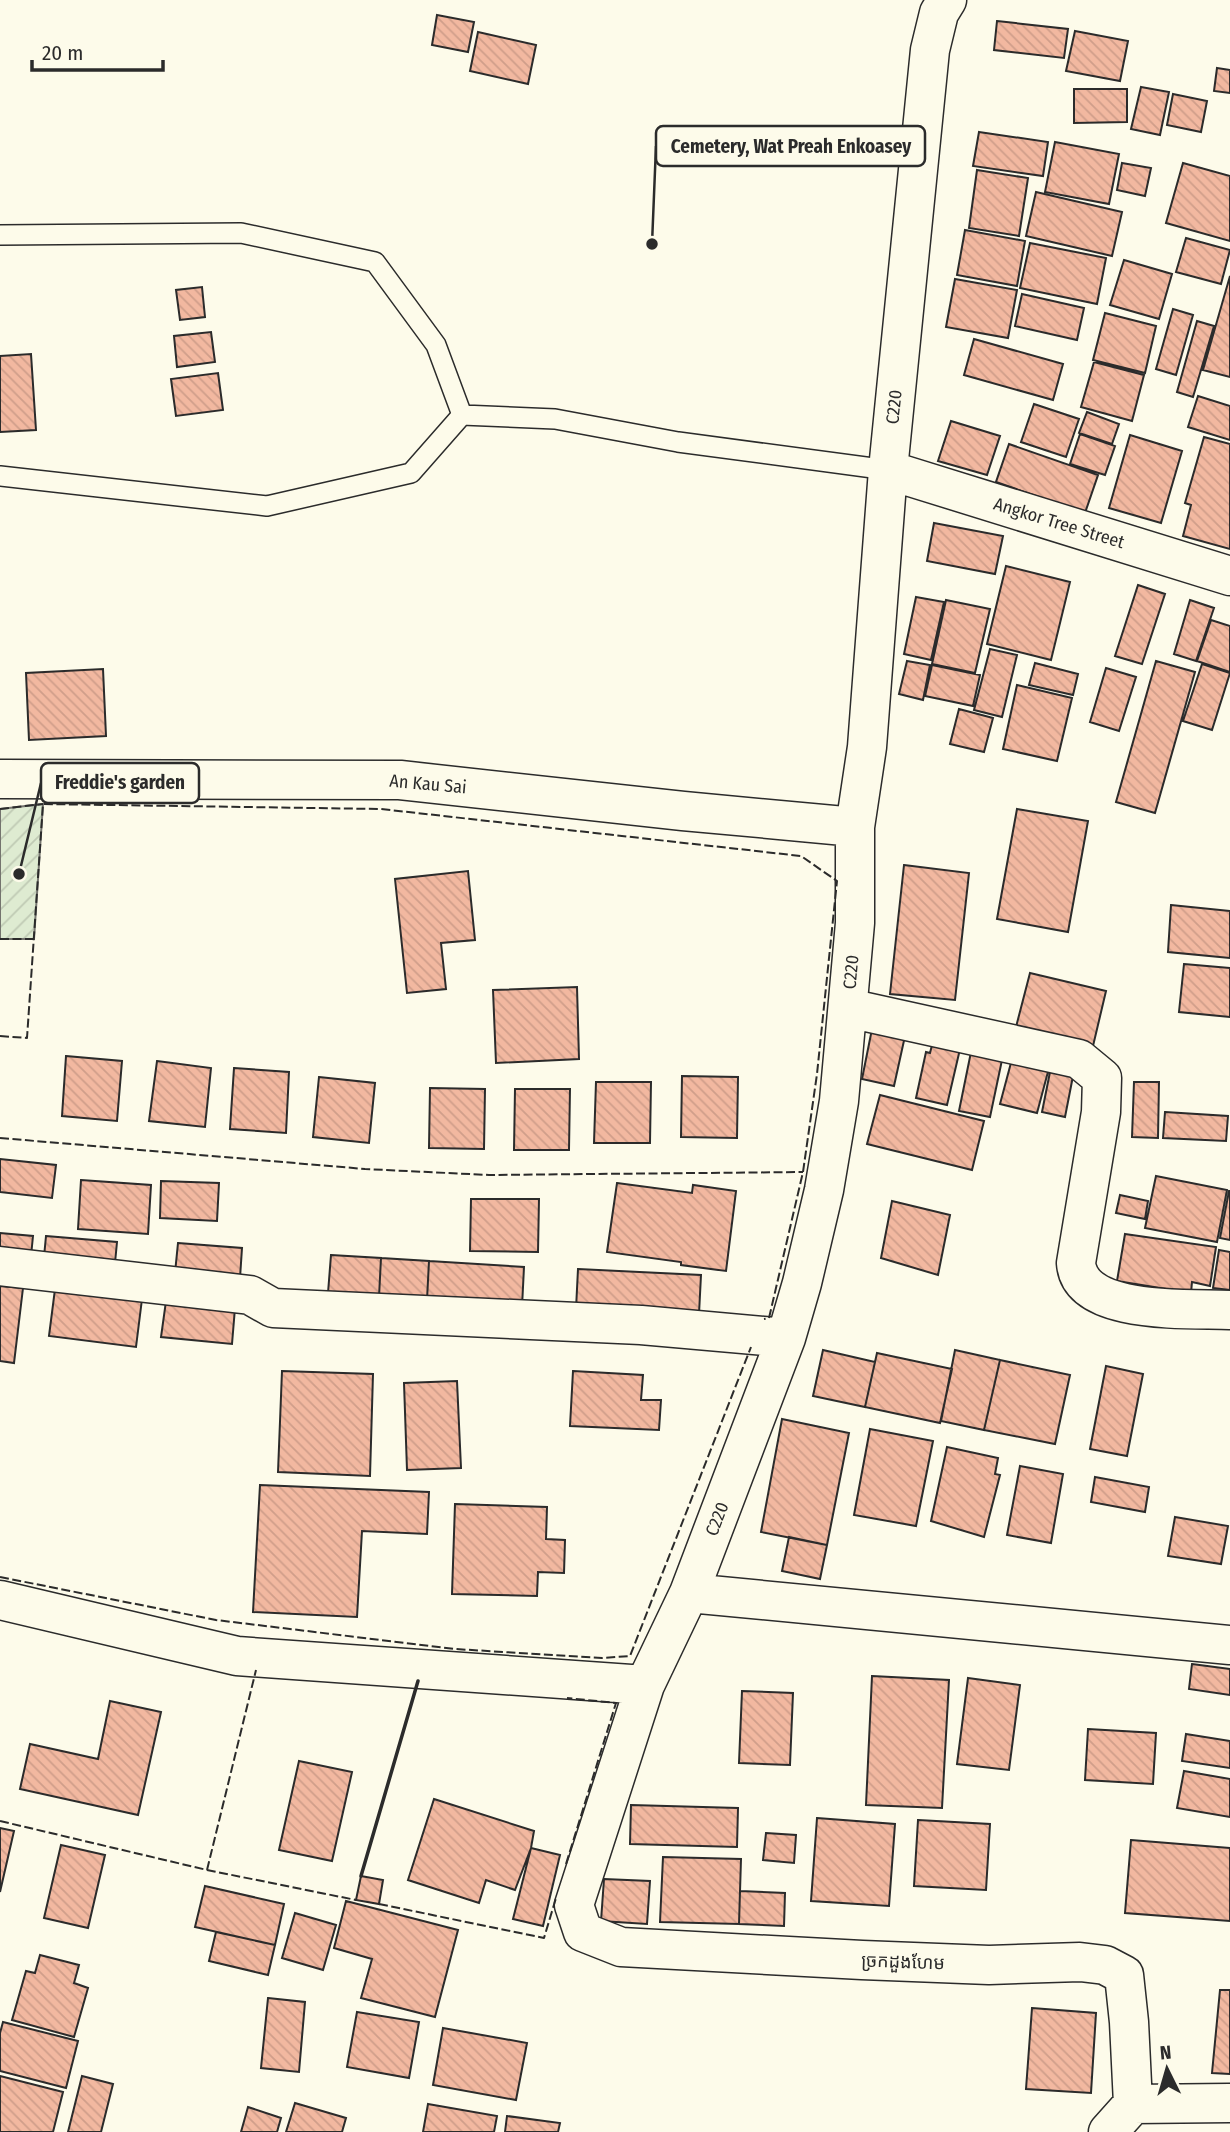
<svg xmlns="http://www.w3.org/2000/svg" width="1230" height="2132" font-family="'Fira Sans Condensed','Noto Sans Khmer',sans-serif">
  <style>
    .garden { fill: url(#garden-furrows); stroke: #74746e; stroke-width: 2 }
    .building { fill: url(#building-back-hatch); stroke: #2b2b2b; stroke-width: 2 }
    .lines { fill: none; stroke-linecap: round; stroke-linejoin: round }
    .service-casing { stroke: #2b2b2b; stroke-width: 22 }
    .minor-casing { stroke: #2b2b2b; stroke-width: 41 }
    .service { stroke: #fdfbea; stroke-width: 19 }
    .minor { stroke: #fdfbea; stroke-width: 38 }
    .fence { stroke: #2b2b2b; stroke-width: 2; stroke-dasharray: 9 3.5; stroke-linecap: butt }
    .wall { stroke: #2b2b2b; stroke-width: 3.5 }
    .labels { text-anchor: middle; stroke-width: 5; stroke-linejoin: round; paint-order: stroke }
    .street-label { font-size: 18px; fill: #2b2b2b; stroke: #fdfbea }
    .leader { fill: none; stroke: #2b2b2b; stroke-width: 2.5 }
    .callout-dot { fill: #2b2b2b; stroke: #fdfbea; stroke-width: 2.5 }
    .callout { fill: #fdfbea; stroke: #2b2b2b; stroke-width: 2.5 }
    .callout-label { font-size: 19px; text-anchor: middle; font-weight: bold; fill: #2b2b2b }
  </style>
  <defs>
    <pattern id="garden-furrows" width="10" height="10" patternUnits="userSpaceOnUse" patternTransform="scale(1.75)"><rect width="10" height="10" fill="#deebd1"/><path d="M-1 1l2-2M0 10L10 0M9 11l2-2" fill="none" stroke="#bfcab4"/></pattern>
    <pattern id="building-back-hatch" width="6" height="6" patternUnits="userSpaceOnUse" patternTransform="scale(1.75)"><rect width="6" height="6" fill="#f2b8a0"/><path d="M-1 5l2 2M0 0l6 6M5-1l2 2" fill="none" stroke="#d09e8a"/></pattern>
  </defs>
  <rect width="100%" height="100%" fill="#fdfbea"/>
  <path class="garden" d="M43 804 34 939H0V809Z"/>
  <path class="building" d="M437 15 474 22 468 52 432 45Z
    M997 21 1068 29 1064 58 994 50Z
    M1075 31 1128 41 1120 81 1066 71Z
    M478 32 536 45 528 84 470 71Z
    M1217 68 1230 70V93L1214 91Z
    M1141 87 1169 92 1160 135 1131 129Z
    M1074 89H1127V122L1074 123Z
    M1173 94 1207 101 1201 132 1167 125Z
    M979 132 1048 142 1043 176 973 166Z
    M1055 142 1119 154 1109 204 1045 192Z
    M1122 163 1151 168 1145 196 1117 190Z
    M1183 163 1230 176V241L1166 223Z
    M977 170 1028 178 1019 236 969 228Z
    M1036 192 1122 212 1112 256 1026 236Z
    M965 230 1025 241 1017 286 957 275Z
    M1186 238 1230 250 1221 284 1176 272Z
    M1030 243 1106 258 1097 304 1020 288Z
    M1124 260 1172 274 1159 319 1110 305Z
    M1230 276V377L1203 370Z
    M955 279 1017 290 1008 338 946 327Z
    M202 287 205 317 180 320 176 290Z
    M1022 294 1084 308 1077 340 1015 326Z
    M1173 309 1193 315 1176 375 1156 369Z
    M1105 313 1156 326 1145 373 1093 360Z
    M1197 321 1214 326 1193 397 1177 392Z
    M211 332 215 362 177 367 174 336Z
    M974 339 1063 364 1053 400 964 375Z
    M31 354 36 430 0 432V356Z
    M1094 362 1144 375 1132 421 1081 407Z
    M218 373 223 410 176 416 171 379Z
    M1198 396 1230 406V440L1188 427Z
    M1034 404 1079 419 1066 457 1021 442Z
    M1087 412 1119 424 1112 444 1079 433Z
    M951 421 1000 436 987 475 938 461Z
    M1080 434 1115 446 1105 475 1070 464Z
    M1130 435 1182 451 1161 523 1109 508Z
    M1204 437 1230 444V549L1183 536 1191 505 1185 503Z
    M1009 444 1098 475 1085 513 996 482Z
    M934 523 1003 536 995 574 927 561Z
    M1006 566 1070 582 1051 660 987 644Z
    M1138 585 1165 594 1142 664 1115 656Z
    M916 597 944 602 931 660 904 654Z
    M946 600 990 609 975 673 932 664Z
    M1190 600 1214 608 1196 661 1174 654Z
    M1211 620 1230 626V672L1197 661Z
    M990 649 1017 655 1002 717 974 710Z
    M907 661 930 665 923 700 899 694Z
    M1156 661 1195 672 1155 813 1116 802Z
    M1035 663 1078 674 1073 695 1029 685Z
    M1202 664 1230 673 1212 730 1183 721Z
    M932 665 980 675 973 706 925 696Z
    M1106 668 1136 677 1119 731 1090 722Z
    M103 669 106 736 29 740 26 673Z
    M1017 685 1072 698 1057 761 1003 749Z
    M959 709 993 718 984 752 950 744Z
    M1017 809 1088 821 1068 932 997 919Z
    M904 865 969 873 955 1000 890 994Z
    M468 871 475 940 441 943 446 989 407 993 395 879Z
    M1171 905 1230 911V958L1168 952Z
    M1184 964 1230 968V1017L1179 1012Z
    M1030 973 1106 991 1093 1046 1016 1027Z
    M577 987 579 1059 496 1063 493 990Z
    M872 1029 905 1036 894 1086 862 1079Z
    M932 1045 960 1049 947 1105 916 1098 926 1052 930 1053Z
    M971 1052 1002 1060 990 1117 959 1111Z
    M66 1056 122 1061 117 1121 62 1116Z
    M1012 1059 1049 1068 1037 1113 1000 1104Z
    M157 1061 211 1068 205 1127 149 1121Z
    M234 1068 289 1072 286 1133 230 1129Z
    M1050 1072 1073 1076 1065 1117 1042 1112Z
    M682 1076 738 1077 737 1138 681 1137Z
    M319 1077 375 1083 369 1143 313 1137Z
    M596 1082H651L650 1143H594Z
    M1134 1082H1159L1158 1138 1132 1137Z
    M430 1088 485 1089 484 1149 429 1148Z
    M515 1089H570L569 1150H514Z
    M880 1095 984 1121 972 1170 867 1144Z
    M1165 1112 1228 1116 1226 1141 1163 1138Z
    M0 1159 56 1165 52 1198 0 1192Z
    M1156 1176 1227 1190 1217 1242 1145 1228Z
    M81 1180 151 1185 148 1234 78 1229Z
    M161 1181 219 1183 217 1221 160 1218Z
    M617 1183 692 1193 693 1185 736 1191 726 1271 681 1265V1262L607 1252Z
    M1229 1191H1230V1240L1220 1238Z
    M1120 1195 1148 1201 1145 1219 1116 1213Z
    M471 1199H539L538 1252 470 1251Z
    M892 1201 950 1215 938 1275 881 1258Z
    M0 1233 33 1236 31 1256 0 1253Z
    M1125 1234 1216 1247 1210 1286 1192 1282 1191 1293 1117 1281Z
    M46 1236 117 1242 115 1263 44 1257Z
    M178 1243 242 1248 240 1278 175 1273Z
    M1219 1250 1230 1252V1290L1213 1288Z
    M331 1255 381 1258 379 1297 328 1293Z
    M381 1258 429 1261 427 1300 379 1297Z
    M429 1261 524 1267 522 1307 427 1300Z
    M578 1269 701 1275 699 1314 576 1309Z
    M0 1286 23 1288 14 1363 0 1361Z
    M55 1289 142 1299 136 1347 49 1336Z
    M166 1301 235 1308 232 1344 161 1337Z
    M823 1350 875 1362 865 1407 813 1396Z
    M955 1350 1000 1360 984 1430 941 1421Z
    M877 1353 952 1369 940 1423 865 1407Z
    M1000 1360 1070 1375 1055 1444 984 1430Z
    M1106 1366 1143 1374 1127 1456 1090 1449Z
    M282 1371 373 1374 370 1476 278 1472Z
    M573 1371 643 1375 641 1400H661L659 1430 570 1426Z
    M457 1381 461 1468 407 1470 404 1383Z
    M782 1419 849 1433 827 1545 761 1532Z
    M870 1429 933 1441 916 1526 854 1515Z
    M947 1447 998 1458 995 1474 1000 1475 984 1537 931 1521Z
    M1020 1466 1063 1474 1051 1543 1007 1535Z
    M1095 1477 1149 1487 1145 1512 1091 1502Z
    M260 1485 429 1492 427 1534 362 1531 357 1617 253 1612Z
    M455 1504 547 1507 546 1539 565 1540 564 1573 538 1572 537 1596 452 1594Z
    M1175 1517 1228 1526 1221 1564 1168 1556Z
    M789 1537 827 1545 820 1579 782 1571Z
    M1192 1664 1230 1669V1695L1189 1689Z
    M872 1676 949 1680 942 1808 866 1805Z
    M968 1678 1020 1685 1009 1770 957 1764Z
    M742 1691 793 1693 790 1765 739 1763Z
    M110 1701 161 1712 138 1815 20 1789 30 1744 98 1759Z
    M1088 1729 1156 1733 1153 1784 1085 1780Z
    M1186 1734 1230 1741V1768L1182 1761Z
    M299 1761 352 1772 332 1861 279 1850Z
    M1184 1771 1230 1779V1817L1177 1808Z
    M434 1799 534 1831 531 1848 515 1890 486 1880 479 1903 408 1880Z
    M631 1805 738 1808 737 1847 630 1844Z
    M817 1818 895 1824 889 1906 811 1901Z
    M918 1820 990 1824 986 1890 914 1886Z
    M0 1828 14 1831 0 1892Z
    M766 1833 796 1835 794 1863 763 1860Z
    M1131 1840 1230 1848V1921L1125 1913Z
    M61 1845 105 1855 88 1928 44 1918Z
    M531 1848 560 1855 543 1926 513 1919Z
    M663 1857 741 1859 739 1924 660 1922Z
    M361 1876 383 1880 379 1904 356 1900Z
    M604 1879 650 1881 647 1924 601 1921Z
    M205 1886 284 1904 275 1945 195 1927Z
    M740 1891 785 1893 784 1926 739 1924Z
    M346 1901 458 1930 435 2017 361 1998 372 1959 334 1948Z
    M295 1913 336 1925 323 1970 282 1958Z
    M216 1932 275 1945 268 1975 209 1961Z
    M40 1955 79 1965 74 1983 88 1988 74 2037 12 2020 26 1971 35 1973Z
    M1220 1990H1230V2074L1212 2073Z
    M268 1998 305 2002 299 2072 261 2068Z
    M1032 2008 1096 2013 1091 2093 1026 2089Z
    M357 2012 419 2022 409 2078 347 2067Z
    M3 2022 78 2041 66 2088 0 2071V2033Z
    M443 2028 527 2043 516 2100 433 2085Z
    M0 2076 63 2092 53 2132H0Z
    M82 2076 113 2084 101 2132H68Z
    M295 2103 346 2118 342 2132H286Z
    M428 2104 497 2116 494 2132H423Z
    M248 2107 281 2118 277 2132H241Z
    M507 2116 560 2123 558 2132H505Z"/>
  <g class="lines">
    <g class="service-casing">
      <path id="service" d="M0 235 241 233 375 262 436 345 462 415
        M0 476 267 506 411 473 462 415 555 419 678 442 888 470"/>
    </g>
    <g class="minor-casing">
      <path id="minor" d="M947 0 939 13 930 50 888 470 867 747 855 827V923L839 1101 824 1190 802 1283 786 1338 689 1593 645 1685 574 1905 583 1932 621 1947 862 1960 989 1965 1080 1962 1105 1965 1124 1975 1129 2022 1133 2104
        M888 470 1230 576
        M0 779 400 780 683 811 855 827
        M848 1008 1079 1059 1102 1078 1101 1112 1076 1263C1080 1316 1190 1308 1230 1310
        M0 1266 250 1295 273 1308 641 1325 786 1338
        M689 1593 1230 1645
        M0 1600 237 1656 645 1685
        M1108 2132 1133 2104 1230 2103"/>
    </g>
    <use href="#service" class="service"/>
    <use href="#minor" class="minor"/>
    <path class="fence" d="M0 809 43 804
      M0 939H34
      M0 1036 27 1038 43 804 381 809 801 856 837 881 817 1074 803 1172 769 1318 764 1319
      M0 1138 365 1169 489 1175 803 1172
      M0 1577 216 1620 455 1649 602 1658 630 1656 751 1347
      M0 1821 207 1870 356 1900
      M566 1864 616 1703 567 1698
      M207 1870 256 1670
      M379 1904 544 1938 556 1898"/>
    <path class="wall" d="M361 1876 418 1681"/>
  </g>
  <g class="labels">
    <g class="street-label">
      <text transform="translate(894 407) rotate(-84)" y="6">C220</text>
      <text transform="translate(1059 523) rotate(17)" y="6">Angkor Tree Street</text>
      <text transform="translate(428 784) rotate(5)" y="6">An Kau Sai</text>
      <text transform="translate(851 972) rotate(-85)" y="6">C220</text>
      <text transform="translate(717 1519) rotate(-69)" y="6">C220</text>
      <text transform="translate(903 1962) rotate(2)" y="6">ច្រកដួងហែម</text>
    </g>
  </g>
  <path class="leader" d="M652 244L656 146M19 874L41 783"/>
  <g class="callout-dot">
    <circle cx="652" cy="244" r="7"/>
    <circle cx="19" cy="874" r="7"/>
  </g>
  <g class="callout">
    <rect x="656" y="126" width="269" height="40" rx="7"/>
    <rect x="41" y="763" width="158" height="40" rx="7"/>
  </g>
  <g class="callout-label">
    <text x="791" y="153">Cemetery, Wat Preah Enkoasey</text>
    <text x="120" y="789">Freddie's garden</text>
  </g>
  <g transform="translate(1167 2069) rotate(355)" stroke="#fdfbea" stroke-width="5" paint-order="stroke">
  <path d="M0-5L12 26L0 18L-12 26Z" fill="#2b2b2b"/>
  <text y="-10" font-size="19" font-weight="bold" text-anchor="middle" fill="#2b2b2b">N</text>
  </g>
  <path d="M32 60v10h131v-10" fill="none" stroke="#2b2b2b" stroke-width="3.5"/>
  <text x="42" y="60" font-size="21" fill="#2b2b2b" stroke="#fdfbea" stroke-width="5" paint-order="stroke">20 m</text>
</svg>
